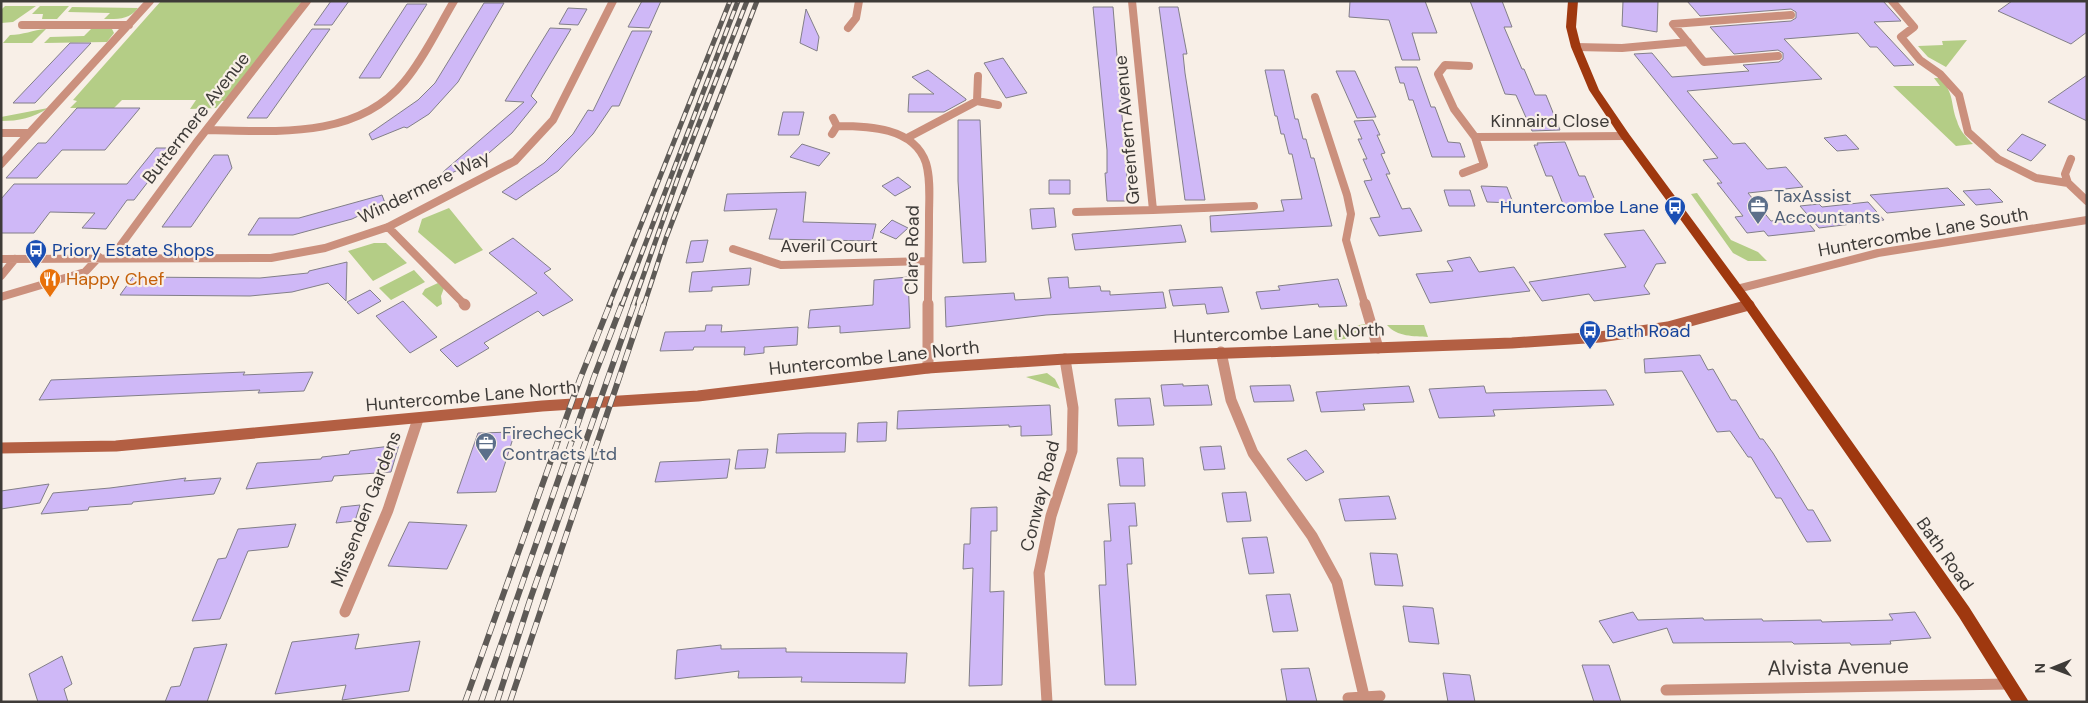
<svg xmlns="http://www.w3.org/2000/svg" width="2088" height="703" font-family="'DM Sans',sans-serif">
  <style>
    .green { fill: #b4cd86 }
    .building { fill: #cfb8f7; stroke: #827f88 }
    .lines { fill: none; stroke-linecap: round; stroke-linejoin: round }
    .street-far1 { stroke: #cb907d; stroke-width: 8 }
    .street { stroke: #cb907d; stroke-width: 11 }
    .secondary { stroke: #b35f43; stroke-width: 11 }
    .primary { fill: #9f380f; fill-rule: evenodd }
    .rail-far1-casing { stroke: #5e5a56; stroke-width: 5 }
    .rail-casing { stroke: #5e5a56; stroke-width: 6 }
    .rail-far1 { stroke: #f8efe7; stroke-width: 3; stroke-dasharray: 9; stroke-linecap: butt }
    .rail { stroke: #f8efe7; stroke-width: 4.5; stroke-dasharray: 12; stroke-linecap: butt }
    .labels { text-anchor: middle; stroke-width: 4.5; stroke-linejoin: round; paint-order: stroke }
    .street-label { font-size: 18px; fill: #3e3b38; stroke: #f8efe7 }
    .service-label { font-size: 18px; fill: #4e5e75; stroke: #f8efe7; text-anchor: start }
    .transit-label { font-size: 18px; fill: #164399; stroke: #f8efe7; text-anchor: start }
    .food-label { font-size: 18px; fill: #c56008; stroke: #f8efe7; text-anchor: start }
    .near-street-label { font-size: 21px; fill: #3e3b38; stroke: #f8efe7 }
  </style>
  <rect width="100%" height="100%" fill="#f8efe7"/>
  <path class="green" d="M161 1H302L227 101H222L216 108 190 109 196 100H122L114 108H70L77 101 73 100Z
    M5 6H36L13 22 1 23V10Z
    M40 6H69L57 19H42L43 14H32Z
    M72 7 138 8C129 20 118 19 104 19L110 13 68 12Z
    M46 29 32 43H3L10 35C23 35 33 30 46 29Z
    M91 29H112L114 33 107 42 44 43 50 37 84 36Z
    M1967 40 1946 67 1928 57 1918 46 1943 45 1942 41Z
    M1934 78H1940C1955 94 1950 103 1957 121 1959 130 1967 138 1973 144L1956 146 1893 86H1940Z
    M48 108C33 118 19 121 1 121V117Z
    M1697 193 1731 240 1758 252 1767 261H1748L1733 253 1691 194Z
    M449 208 483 250 455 264 418 232 422 219Z
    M374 243H386L407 263 373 281 348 251Z
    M414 270 425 282 391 300 379 288Z
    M438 283 444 288 441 296 442 304 437 307 422 294 425 289Z
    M1365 324C1361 338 1348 339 1335 340L1333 330Z
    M1387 325H1424L1428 337C1414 336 1397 337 1387 325Z
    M1047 373 1055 379 1060 389 1026 377Z"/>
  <path class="building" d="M331 1H349L332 25H314Z
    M642 1H661L649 28 628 27Z
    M1350 1H1425L1437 33H1412L1420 60H1402L1389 20 1349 17Z
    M1470 1H1502L1512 27H1504L1522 69H1524L1535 95H1546L1560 130 1532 131 1516 95 1505 94Z
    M1623 1H1658L1657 32 1622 26Z
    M1687 1H1883L1901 21 1874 22 1914 65 1894 66 1877 47H1870L1858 33 1784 39 1822 79 1687 91 1733 144 1745 143 1767 169 1786 167 1803 187 1748 193 1771 221 1803 217 1815 231 1768 236 1764 231 1747 233 1735 217 1743 216 1717 183H1722L1703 160 1718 158 1634 54 1652 53 1672 77 1749 71 1743 65 1779 62 1783 59V53L1778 50 1734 54 1710 27 1791 21 1796 18V12L1791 9 1700 16Z
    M2012 1H2087V32L2071 44 1998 11Z
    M484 3H504L458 82 429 114 407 128 404 127 372 140 369 134 418 100 435 83Z
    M407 4H427L380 78H359Z
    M1093 7H1113L1129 201H1107L1105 173H1107V150Z
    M1159 7H1178L1187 54H1183L1185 73 1205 200H1185Z
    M568 8 587 9 578 25 559 24Z
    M806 9 819 37 817 51 800 43Z
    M550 28 571 29 531 96 537 102 512 133 482 159 445 176 443 172 524 102 505 101Z
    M312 29H330L267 118H247Z
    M632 31H652L619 106H612L593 134 558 171 516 200 502 192 544 163 573 134 588 110 593 111Z
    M70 43H91L35 103H13Z
    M1003 58 1016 77 1027 93 1006 98 984 63Z
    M1395 67H1417L1431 107H1435L1448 142 1460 143 1465 157H1432L1413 100H1409L1404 83H1400Z
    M928 70 966 99V100L944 112H908L909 94H934L912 77Z
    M1265 70H1284L1295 119H1298L1303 139H1306L1311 158H1314L1332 226 1211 232 1210 216 1284 211 1281 200 1302 199 1292 154H1289L1284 134H1281L1277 116H1275Z
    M1336 71H1355L1376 117 1357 118Z
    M2087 75V121L2048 102Z
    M77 108H140L105 150H62L37 178H6L38 143H46Z
    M783 112H804L799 135H778Z
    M958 120H980L986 262 963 263 958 181Z
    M1373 120 1380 135H1377L1385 153 1381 154 1390 174H1386L1402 209 1410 208 1422 231 1379 236 1370 218 1380 217 1364 181 1372 180 1363 159H1367L1358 139H1362L1354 121Z
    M2022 134 2046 145 2031 161 2007 150Z
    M1846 135 1859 149 1837 151 1824 138Z
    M1565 142 1579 176H1585L1599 210 1565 209 1552 176H1546L1534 145H1538L1537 143Z
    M802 144 830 153 819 166 790 157Z
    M156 148H174L134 200H127L106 229 82 228 95 213 50 212 34 233H1V199L14 184H127Z
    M214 155H228L232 168 191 227H162Z
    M898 177 911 187 895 196 882 186Z
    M1049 180H1070V194H1049Z
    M1481 186 1507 187 1513 203 1487 202Z
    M1948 188 1965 205 1887 213 1870 195Z
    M1990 189 2003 202 1976 205 1963 191Z
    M1444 190H1470L1475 206H1449Z
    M806 192 803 222 876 224 872 241 769 239 777 209 724 211 727 194Z
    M382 195 385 203 352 219 293 235H248L259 218H299Z
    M1868 202 1884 220 1819 228 1800 206 1819 204 1822 207Z
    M1054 208 1056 227 1032 229 1030 209Z
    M892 220 908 228 896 239 880 232Z
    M1181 225 1186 242 1075 250 1072 234Z
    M1644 230 1666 263 1656 264 1644 286 1650 294 1594 301 1589 294 1542 301 1529 282 1626 267 1604 234Z
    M513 238 551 269 544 273 573 300 543 316 538 311 484 343 489 348 457 367 440 350 537 293 489 253Z
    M708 240 703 262 686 263 691 241Z
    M1470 257 1479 272 1514 267 1530 291 1430 303 1416 274 1453 271 1447 261Z
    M347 262 346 301 328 283 292 292 250 296 120 295 133 277 260 278 308 273 309 271Z
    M751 268 749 285 712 287V291L689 292 692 272Z
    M908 277 910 328 840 333V326L808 328 810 310 873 305 874 280Z
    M1068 277 1069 288 1100 286 1101 291H1110V295L1163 292 1166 308 1046 315 946 327 945 297 1014 293 1015 300 1051 298 1048 278Z
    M1338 279 1347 306 1319 307 1318 304 1261 309 1256 292 1280 290 1278 286Z
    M1222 287 1229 312 1207 314 1205 304 1173 306 1169 290Z
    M370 290 381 301 358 314 347 302Z
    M403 301 437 337 410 353 376 316Z
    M706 325H722L721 332 798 327 797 345 764 347V353L744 355 745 347H694L693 350 660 351 665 332 705 331Z
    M1700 355 1708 370 1713 369 1731 400H1736L1760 439H1763L1773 453 1808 510H1813L1831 541 1807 542 1781 498H1776L1751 457H1748L1730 431 1717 432 1682 371 1645 373 1644 359Z
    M245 372 243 375 313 372 304 391 258 393 260 390 39 400 51 380Z
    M1183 384V386L1208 385 1212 405 1164 406 1161 385Z
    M1290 385 1294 401 1254 402 1250 386Z
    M1409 386 1414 402 1363 404 1365 410 1321 412 1316 392Z
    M1484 386 1486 393 1606 390 1614 405 1493 410 1495 416 1439 418 1429 389Z
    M1150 398 1154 425 1118 426 1115 399Z
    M1050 405 1052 435 1021 436V426L1009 427V425L897 429 898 411Z
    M887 422 886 441 857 442 858 423Z
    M515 432 496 492 457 493 478 433Z
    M807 433H846L845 452 776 453 778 434Z
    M399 445 391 472 334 476 332 481 246 489 257 463 321 459 322 457 349 454 350 451Z
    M1221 446 1225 469 1204 470 1200 447Z
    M768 449 765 468 735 469 738 450Z
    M1306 450 1324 472 1306 481 1287 459Z
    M1117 458H1143L1145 486H1120Z
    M730 459 727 478 655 482 660 462Z
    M186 478 184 481 221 478 214 494 133 502 132 504 89 507 88 510 41 514 53 493 110 488Z
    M49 484 40 503 1 509V491Z
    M1246 492 1251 521 1227 522 1222 493Z
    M1389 496 1396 519 1345 521 1339 499Z
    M1135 503 1137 526H1129L1132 564H1127L1136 685H1105L1099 585H1106L1104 541H1111L1108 504Z
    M360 505 355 521 336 523 341 507Z
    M997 507V531H991L990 592 1004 591 1002 685 969 686 973 568 963 569 964 544H970L971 508Z
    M409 522 467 525 447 569 388 566Z
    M296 524 288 547 248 551 220 619 192 621 218 559 226 558 238 529Z
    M1267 537 1274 573 1249 574 1242 538Z
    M1370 553 1397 554 1403 586 1375 585Z
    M1290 594 1298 631 1273 632 1266 595Z
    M1403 606 1433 608 1439 644 1409 642Z
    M1633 612 1638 620 1703 618 1704 620 1762 619 1763 621 1821 620 1822 622 1893 620 1889 614 1915 612 1931 638 1890 641 1891 644 1851 645 1850 643 1794 644 1792 642 1673 643 1667 628 1613 643 1599 621Z
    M359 634 355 649 420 641 409 691 342 700 346 685 275 694 292 642Z
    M227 644 207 702H165L171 687 180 686 194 648Z
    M721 645V649L786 648V652L907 653 905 683 801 682 802 677 738 678 739 671 675 679 677 650Z
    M62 656 72 684 64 689 68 702H38L29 674Z
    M1582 665H1609L1621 702H1594Z
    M1309 668 1317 702H1287L1281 669Z
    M1443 673 1470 675 1475 702H1448Z"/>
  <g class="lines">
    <path class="street-far1" d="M1892 1 1914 27 1901 37 1920 60 1940 74 1959 95 1968 132 1998 159 2036 178 2068 183
      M22 25H129
      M848 28 856 18 859 1
      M1576 47 1622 48 1688 42
      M1778 56 1704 62 1673 24 1791 15
      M978 76 977 101 998 105
      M1315 97 1347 195 1351 214 1346 240 1365 305
      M837 126C868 126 914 127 926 163 931 180 929 199 929 217 929 246 928 275 928 305
      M207 130C274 131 356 140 404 82 424 58 438 28 454 1
      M1 133H29
      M832 134 837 126 833 118
      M1475 137 1625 136
      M907 138 977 101
      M2071 159 2065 174 2068 183 2087 201
      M1 164 150 1
      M1463 173 1484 165 1475 137 1454 109 1438 74 1445 65 1469 66
      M1153 210 1254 206
      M1076 212 1153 210 1132 1
      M388 227 465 305
      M733 249 781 265 927 261
      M112 257 196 143 307 1
      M1 259 271 258 325 248 388 227 515 161 553 120 613 1
      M1 276 15 259
      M1737 289 1878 253 2087 220
      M1 297 85 272 99 257"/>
    <path class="street" d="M464 304 465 305
      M1365 304 1378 348
      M1221 352 1231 400 1253 453 1312 536 1337 582 1364 696
      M928 368V304
      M345 612 388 510 418 419
      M1666 690 2009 684
      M1348 698 1380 696
      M1047 702 1039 573 1051 516 1072 451 1073 408 1065 359"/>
    <path class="secondary" d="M1 448 116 446 542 406 698 396 928 368 1065 359 1512 343 1600 337 1668 327 1749 305"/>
    <path class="primary" d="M1568 1H1578L1576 27 1581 47 1599 90 1629 134 1753 302 1969 607 2029 702H2012L1959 617 1745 308 1621 138 1589 90 1571 47 1566 27Z"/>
    <g class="rail-far1-casing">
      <path id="rail-far1" d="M609 305 730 1
        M622 305 738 1
        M633 305 680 172 747 1
        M644 305 666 238 757 1"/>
    </g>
    <g class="rail-casing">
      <path id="rail" d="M465 702 580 379 610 304
        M481 702 594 377 622 304
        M497 702 531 597 634 304
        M510 702 644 304"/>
    </g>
    <use href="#rail-far1" class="rail-far1"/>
    <use href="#rail" class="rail"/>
  </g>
  <defs>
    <g id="office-pin" transform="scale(1.125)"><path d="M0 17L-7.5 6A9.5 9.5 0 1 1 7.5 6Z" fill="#5c6f8a" stroke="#f8efe7"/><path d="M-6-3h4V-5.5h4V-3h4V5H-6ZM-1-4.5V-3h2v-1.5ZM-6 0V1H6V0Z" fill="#fff"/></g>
    <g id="bus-pin" transform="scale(1.125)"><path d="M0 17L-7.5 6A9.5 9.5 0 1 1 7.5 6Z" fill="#1a4fb4" stroke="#f8efe7"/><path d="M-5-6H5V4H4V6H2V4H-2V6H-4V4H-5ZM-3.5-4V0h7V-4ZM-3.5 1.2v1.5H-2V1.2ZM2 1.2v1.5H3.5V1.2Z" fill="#fff"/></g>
    <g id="restaurant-pin" transform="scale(1.125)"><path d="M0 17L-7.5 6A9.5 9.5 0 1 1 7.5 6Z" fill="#e8710a" stroke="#f8efe7"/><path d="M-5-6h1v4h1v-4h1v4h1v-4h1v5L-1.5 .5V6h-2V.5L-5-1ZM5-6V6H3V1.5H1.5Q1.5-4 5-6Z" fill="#fff"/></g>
  </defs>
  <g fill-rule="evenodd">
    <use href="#office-pin" x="1758" y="206"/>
    <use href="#bus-pin" x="1675" y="207"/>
    <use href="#bus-pin" x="36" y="250"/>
    <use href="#restaurant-pin" x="50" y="279"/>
    <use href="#bus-pin" x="1590" y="331"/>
    <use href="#office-pin" x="486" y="443"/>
  </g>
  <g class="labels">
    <g class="street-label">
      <text transform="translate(196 118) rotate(-52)" y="6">Buttermere Avenue</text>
      <text x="1550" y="127">Kinnaird Close</text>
      <text transform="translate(1127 130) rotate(-95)" y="6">Greenfern Avenue</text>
      <text transform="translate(424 187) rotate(-26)" y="6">Windermere Way</text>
      <text transform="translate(1923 232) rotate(-10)" y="6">Huntercombe Lane South</text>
      <text x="829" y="252">Averil Court</text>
      <text transform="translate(912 250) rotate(-89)" y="6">Clare Road</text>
      <text transform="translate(1279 333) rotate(-2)" y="6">Huntercombe Lane North</text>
      <text transform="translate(874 358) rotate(-6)" y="6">Huntercombe Lane North</text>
      <text transform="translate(471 396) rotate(-5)" y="6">Huntercombe Lane North</text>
      <text transform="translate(1040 496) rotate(-76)" y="6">Conway Road</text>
      <text transform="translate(366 509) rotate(-69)" y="6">Missenden Gardens</text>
      <text transform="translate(1945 554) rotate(55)" y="6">Bath Road</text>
    </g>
    <g class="service-label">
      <text x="1774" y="202">TaxAssist<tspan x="1774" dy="21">Accountants</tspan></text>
      <text x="502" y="439">Firecheck<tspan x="502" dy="21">Contracts Ltd</tspan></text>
    </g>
    <g class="transit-label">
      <text x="1659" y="213" text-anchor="end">Huntercombe Lane</text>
      <text x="52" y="256">Priory Estate Shops</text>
      <text x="1606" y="337">Bath Road</text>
    </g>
    <g class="food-label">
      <text x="66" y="285">Happy Chef</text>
    </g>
    <g class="near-street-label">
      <text transform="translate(1838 667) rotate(-1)" y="7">Alvista Avenue</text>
    </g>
  </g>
  <rect width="2088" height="703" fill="none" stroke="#3e3b38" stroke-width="5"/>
  <g transform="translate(2053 668) rotate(269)" stroke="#f8efe7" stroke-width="4" paint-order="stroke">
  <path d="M0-4L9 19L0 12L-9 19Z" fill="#3e3b38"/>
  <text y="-8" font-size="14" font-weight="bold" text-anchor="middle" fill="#3e3b38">N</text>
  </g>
</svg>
